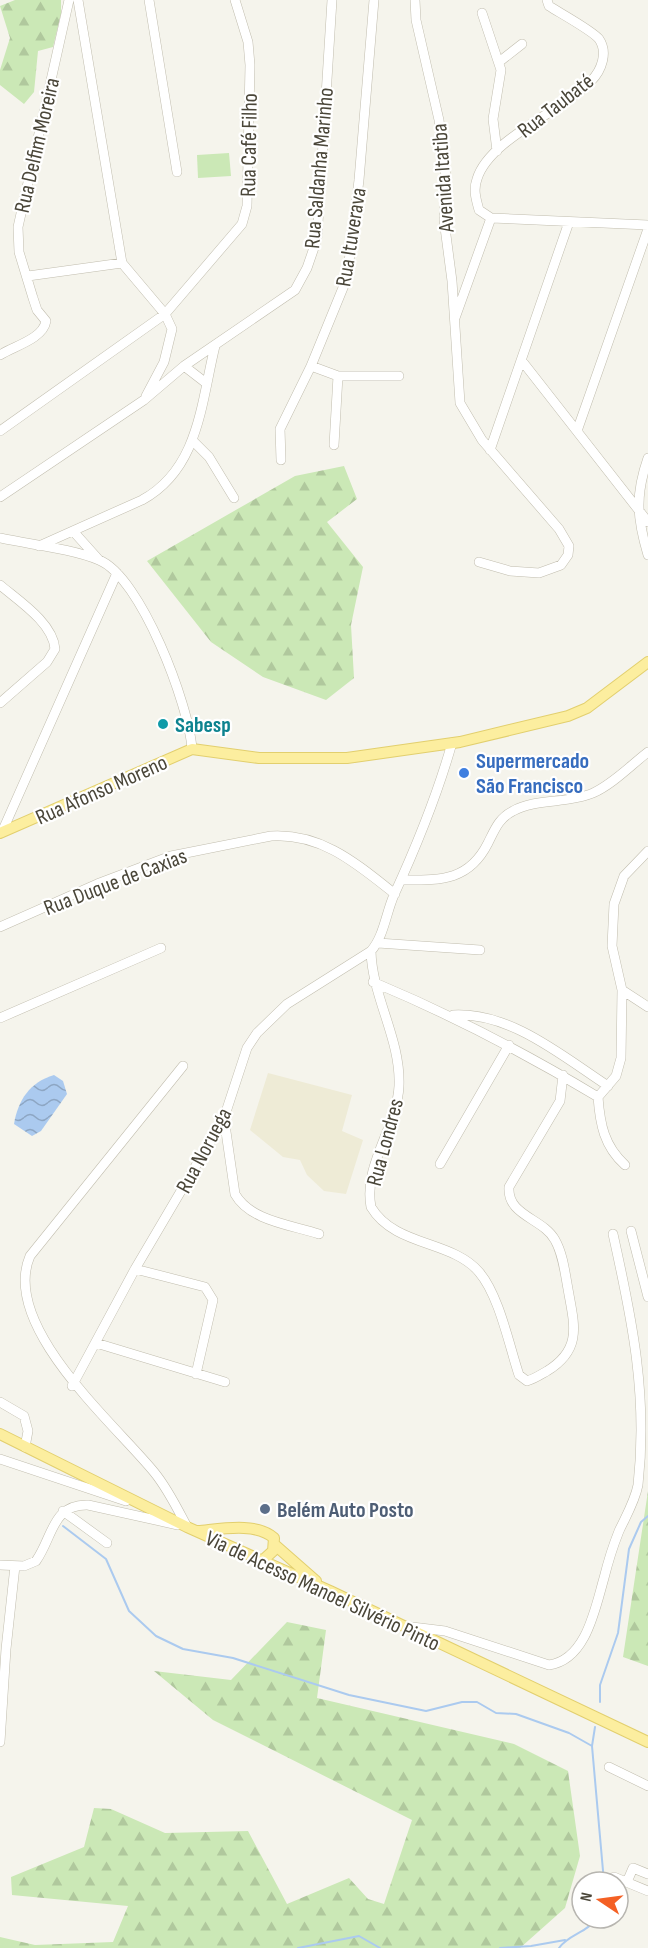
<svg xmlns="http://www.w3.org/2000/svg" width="648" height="1948" font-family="'Sofia Sans Condensed',sans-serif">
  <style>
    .education { fill: #eeebd6 }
    .forest { fill: url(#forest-firs) }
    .pitch { fill: #cbe8b6 }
    .water { fill: url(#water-waves) }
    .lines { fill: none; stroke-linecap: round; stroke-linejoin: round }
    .stream { stroke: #abcaef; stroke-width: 2 }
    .minor-casing { stroke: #c1bdae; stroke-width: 10 }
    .major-casing { stroke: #e2cf6e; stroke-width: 12 }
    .minor { stroke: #fff; stroke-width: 9 }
    .major { stroke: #fcee9f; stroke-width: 10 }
    .culture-dot { fill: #0f9aa8; stroke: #fff; stroke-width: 2 }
    .shop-dot { fill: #3f7fe0; stroke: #fff; stroke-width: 2 }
    .service-dot { fill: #5c6f8a; stroke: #fff; stroke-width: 2 }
    .labels { text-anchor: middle; stroke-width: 4.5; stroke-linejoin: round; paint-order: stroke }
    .street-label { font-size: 22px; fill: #4a4639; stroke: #fff }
    .culture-label { font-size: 22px; font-weight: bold; fill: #0d838f; stroke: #fff; text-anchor: start }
    .shop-label { font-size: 22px; font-weight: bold; fill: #366cbe; stroke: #fff; text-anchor: start }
    .service-label { font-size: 22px; font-weight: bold; fill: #4e5e75; stroke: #fff; text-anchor: start }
  </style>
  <defs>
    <pattern id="forest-firs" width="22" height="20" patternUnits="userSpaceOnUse" patternTransform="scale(1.5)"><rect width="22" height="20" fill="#cbe8b6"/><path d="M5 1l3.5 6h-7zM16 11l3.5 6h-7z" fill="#b0c89d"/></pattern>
    <pattern id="water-waves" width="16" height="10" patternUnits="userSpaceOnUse" patternTransform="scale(1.5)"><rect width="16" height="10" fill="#abcaef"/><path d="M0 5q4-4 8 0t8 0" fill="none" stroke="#8da6c3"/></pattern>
  </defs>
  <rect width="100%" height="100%" fill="#f5f4ec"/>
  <path class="education" d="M268 1073 352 1095 342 1131 363 1140 346 1194 324 1191 307 1175 300 1160 283 1157 250 1130Z"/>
  <path class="forest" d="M15 0H61V14L53 47 38 51 34 92 24 104 0 85V70L10 38 0 6Z
    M344 466 357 499 327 522 363 567 351 625 354 678 326 700 263 677 211 642 147 561 295 476Z
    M648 1491V1666L623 1657Z
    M287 1622 326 1630 317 1698 514 1744 568 1771 580 1856 565 1908 520 1948H0V1937L35 1945 113 1942 128 1906 12 1895 11 1877 84 1847 94 1808 111 1809 165 1833 248 1831 287 1904 349 1878 368 1899 384 1904 412 1820 213 1720 154 1671 231 1680Z"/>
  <path class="pitch" d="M229 153 231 176 198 178 197 155Z"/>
  <path class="water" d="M54 1075 63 1081 67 1094 41 1131 32 1136 14 1124C18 1100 30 1082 54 1075Z"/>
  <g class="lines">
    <path class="stream" d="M63 1526 106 1559 129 1611 156 1636 183 1649 233 1658 349 1695 426 1711 462 1702H477L496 1713 516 1714 569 1733 592 1746
      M600 1702V1685L618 1633 629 1549 641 1522 648 1516
      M595 1727 592 1746 604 1882
      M298 1948 359 1936 380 1948
      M500 1948 531 1946 565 1940
      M559 1948C569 1934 587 1933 597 1918"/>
    <g class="minor-casing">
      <path id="minor" d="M78 0 122 263
        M149 0 177 172
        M415 0 416 20 439 120 446 177 444 220 452 281 460 403 482 440 559 529 569 546 568 555 561 565 539 573 510 571 479 562
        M547 0 549 6C560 13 593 31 599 39 608 52 602 70 591 81 564 110 489 139 477 179 473 190 476 199 479 210L491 218 648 225
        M482 13 501 70 493 119 497 151
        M499 62 522 44
        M28 276 122 263 165 314 172 329 164 362 146 396
        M455 318 491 218
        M0 355C14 346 43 339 46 321L37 310 33 298 19 252 18 227 69 0
        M522 361 648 522
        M184 366 206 383
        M311 366 338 376H399
        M0 431 165 314 242 224 247 206 250 65 248 42 235 0
        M577 431 648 229
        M193 441 209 457 234 498
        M334 445 338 376
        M490 450 569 222
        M648 458C635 495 637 518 648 555
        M281 460 280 429 311 366 347 278 359 180 374 0
        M0 497 144 400 184 366 295 290 307 268 317 239 332 0
        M73 531 99 560
        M0 538C32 545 69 548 99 560 141 577 189 705 192 749
        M39 546 142 500C199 469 201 403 215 346
        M0 585C19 601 53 623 55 649L47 662 0 703
        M2 832 117 573
        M403 880C441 880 469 881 488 843 495 829 499 818 513 811 536 798 568 804 593 793 613 784 631 765 648 752
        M0 927 97 884 171 856 271 836C322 833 357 864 395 894
        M378 943 480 950
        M371 951C372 997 401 1039 399 1086 397 1127 363 1165 371 1207 395 1247 452 1240 479 1272 499 1295 509 1345 519 1375L527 1381C534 1379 540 1375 547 1371 583 1349 574 1324 568 1289 565 1273 563 1254 555 1240 543 1218 507 1216 509 1187L560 1101 563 1075
        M373 982C452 1015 525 1053 598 1097 600 1124 604 1146 625 1165
        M622 990 648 1007
        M453 1015C511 1012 562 1056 608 1086
        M0 1018 161 948
        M183 1066 30 1256C0 1326 115 1424 154 1472 168 1489 177 1508 187 1527
        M598 1097 616 1076 621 1058 622 990 612 946 614 904 624 876 648 851
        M224 1118 235 1194C250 1221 292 1225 319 1234
        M440 1164 509 1045
        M631 1231 648 1297
        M135 1269 205 1287 213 1300 196 1374
        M96 1343 225 1382
        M72 1386 135 1269 224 1118 247 1048 257 1033 287 1004 371 951C384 936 386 913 394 895 417 845 437 796 452 743
        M0 1402 24 1416 28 1431 25 1447
        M0 1459 126 1501
        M63 1511 107 1543
        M0 1565 24 1566 36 1561C53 1537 52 1504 88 1505L178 1525
        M404 1626 445 1631 549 1665C586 1660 595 1609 604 1578 608 1562 613 1546 619 1531 626 1516 635 1501 638 1485 648 1396 632 1319 613 1234
        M0 1742 6 1649 15 1566
        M609 1767 648 1786
        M614 1877 648 1891
        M627 1882 633 1868 648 1874"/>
    </g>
    <g class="major-casing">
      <path id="major" d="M0 833 192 749 259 758H347L460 742 568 716 587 708 648 662
        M0 1434 187 1527 330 1591 648 1742
        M198 1531C221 1529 256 1522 274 1538L273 1551 262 1561
        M275 1545 316 1581"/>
    </g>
    <use href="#minor" class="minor"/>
    <use href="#major" class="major"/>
  </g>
  <circle class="culture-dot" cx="163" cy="724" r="6"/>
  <circle class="shop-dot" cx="464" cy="773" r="6"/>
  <circle class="service-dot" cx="265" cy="1509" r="6"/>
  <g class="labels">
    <g class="street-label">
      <text transform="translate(555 105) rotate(-38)" y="8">Rua Taubaté</text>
      <text transform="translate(36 145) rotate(-77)" y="8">Rua Delfim Moreira</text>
      <text transform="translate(248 145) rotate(-89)" y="8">Rua Café Filho</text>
      <text transform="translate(318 168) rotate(-85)" y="8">Rua Saldanha Marinho</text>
      <text transform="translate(442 178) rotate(-94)" y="8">Avenida Itatiba</text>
      <text transform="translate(350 237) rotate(-81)" y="8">Rua Ituverava</text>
      <text transform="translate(101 789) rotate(-24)" y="8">Rua Afonso Moreno</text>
      <text transform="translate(115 881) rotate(-21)" y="8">Rua Duque de Caxias</text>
      <text transform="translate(384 1142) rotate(-75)" y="8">Rua Londres</text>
      <text transform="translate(203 1150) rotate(-62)" y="8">Rua Noruega</text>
      <text transform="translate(323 1590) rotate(25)" y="8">Via de Acesso Manoel Silvério Pinto</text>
    </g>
    <g class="culture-label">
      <text x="175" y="732">Sabesp</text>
    </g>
    <g class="shop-label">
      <text x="476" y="768">Supermercado<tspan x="476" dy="25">São Francisco</tspan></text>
    </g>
    <g class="service-label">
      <text x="277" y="1517">Belém Auto Posto</text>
    </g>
  </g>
  <g transform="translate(600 1900) rotate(283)"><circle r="28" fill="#ffffff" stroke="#b7b5b0" stroke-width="1.5"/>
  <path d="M0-4.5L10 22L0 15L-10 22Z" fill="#f46024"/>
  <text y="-9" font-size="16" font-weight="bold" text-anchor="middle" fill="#4a4639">N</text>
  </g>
</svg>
